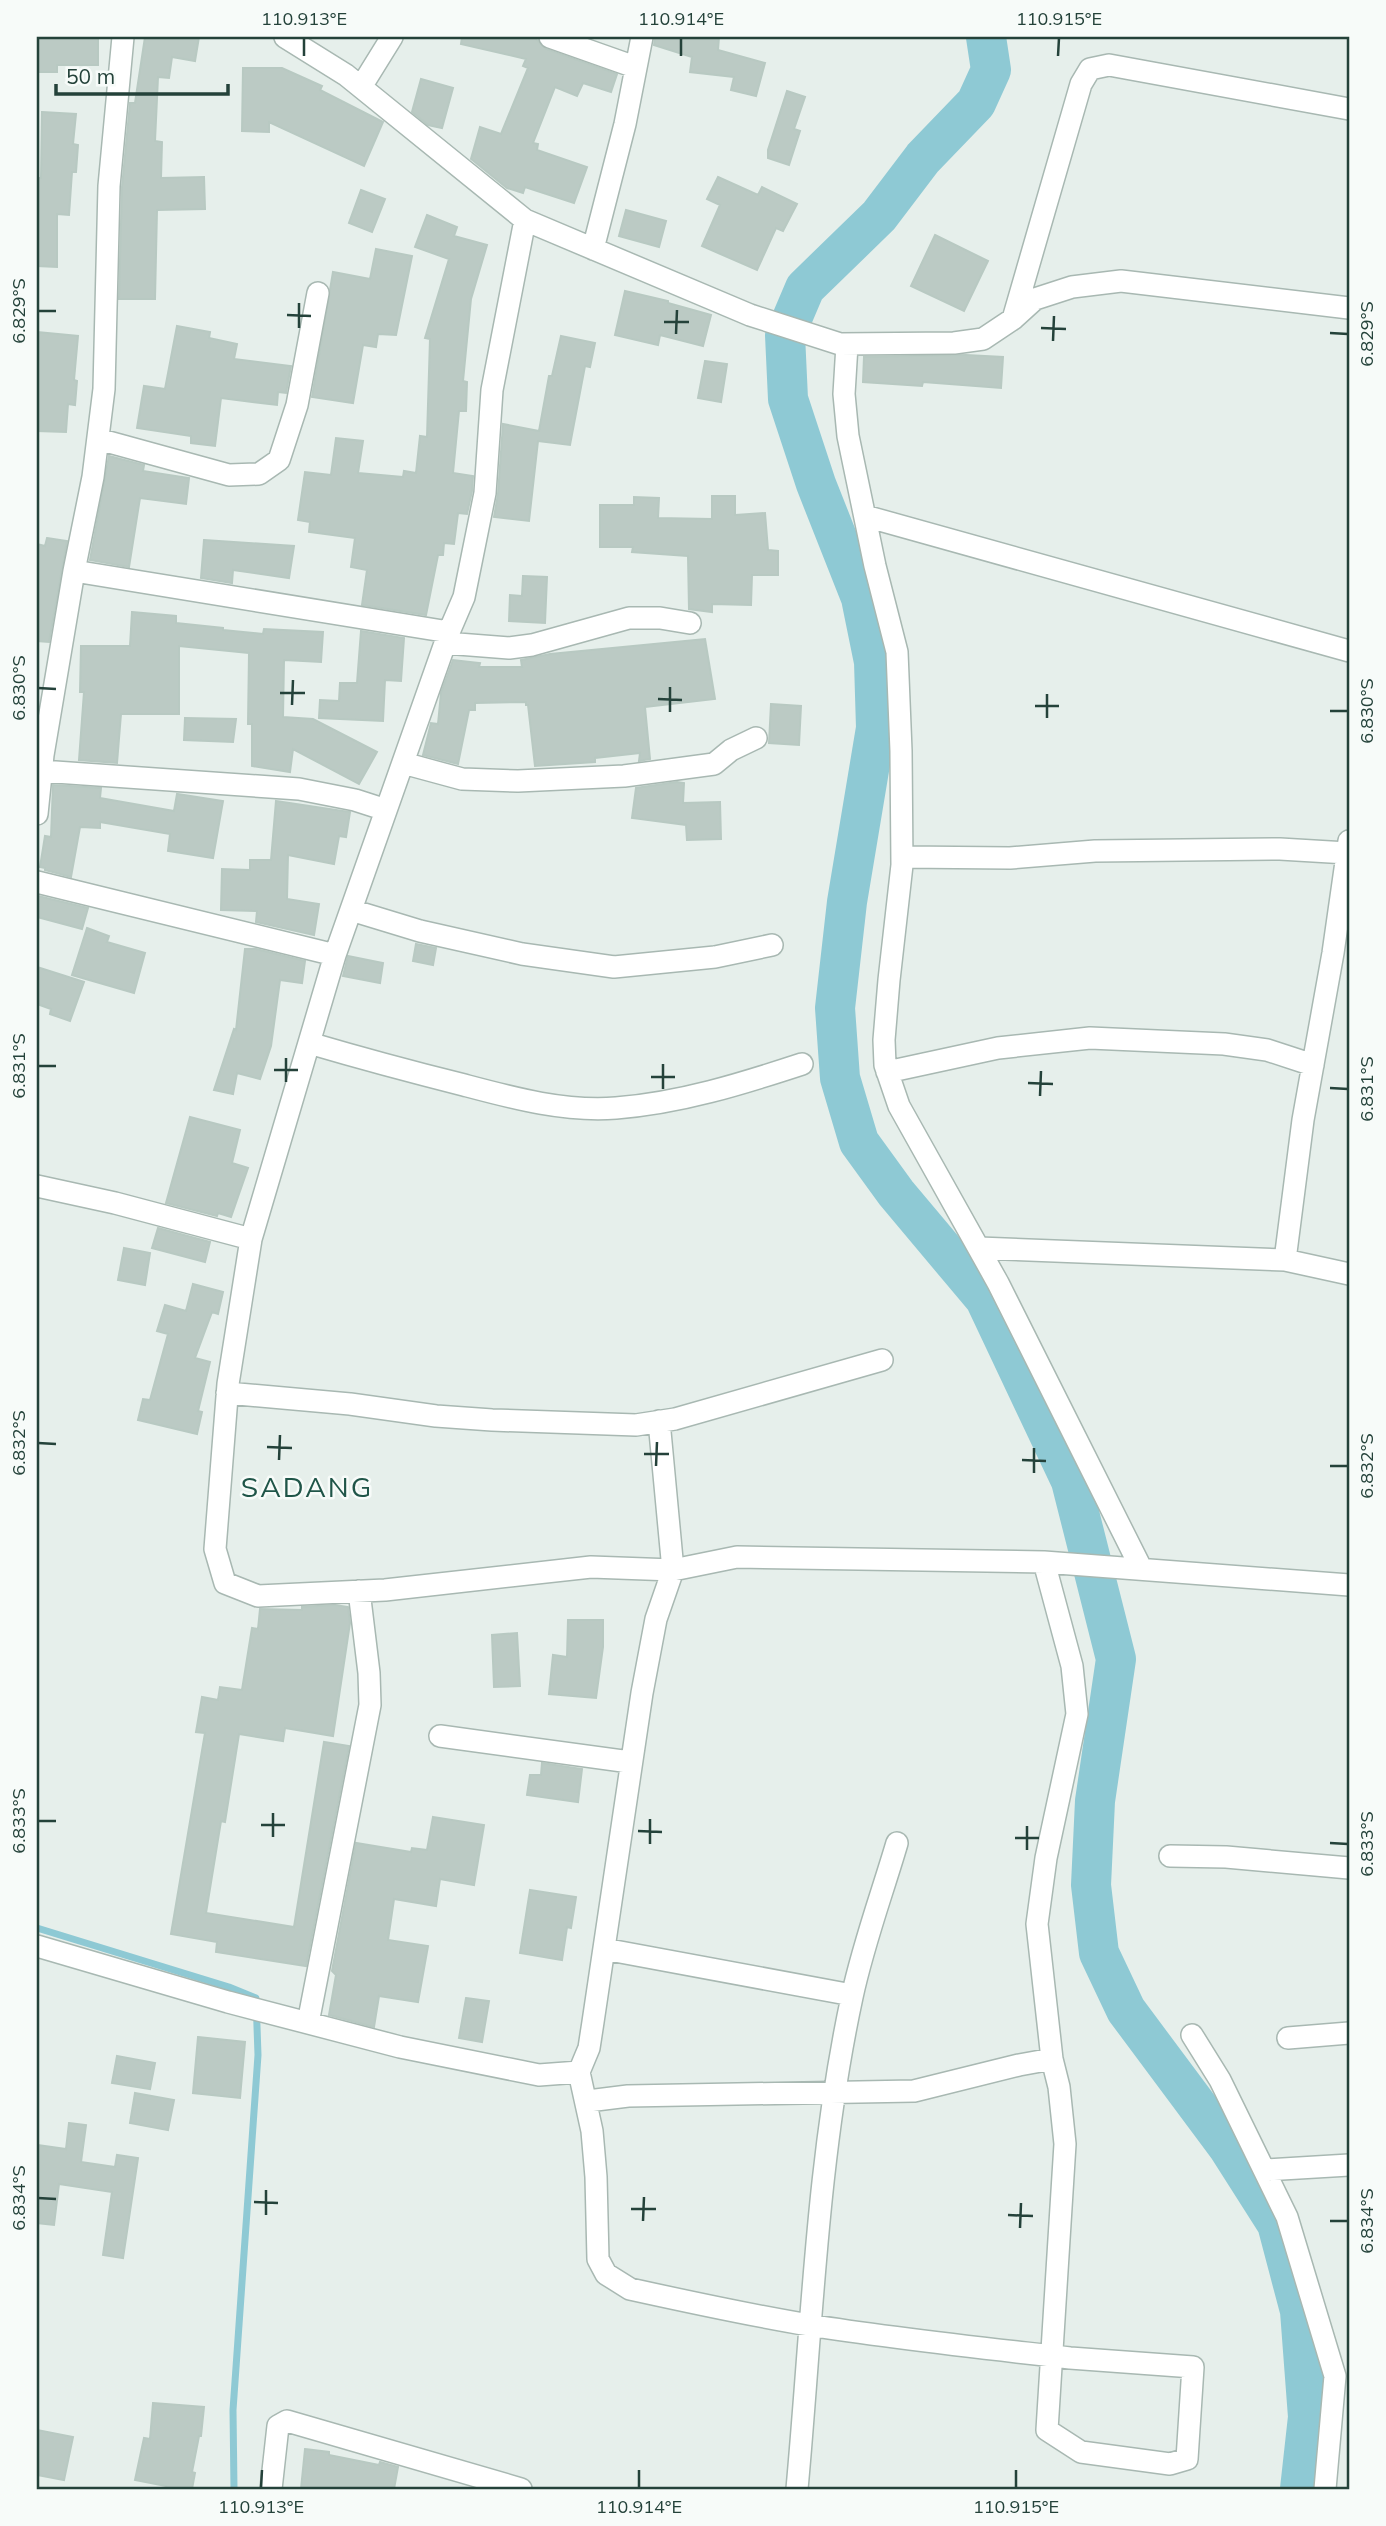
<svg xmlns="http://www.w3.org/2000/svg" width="1386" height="2526" font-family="Mulish,sans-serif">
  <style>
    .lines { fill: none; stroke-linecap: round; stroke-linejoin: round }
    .stream { stroke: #8ec9d4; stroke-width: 7 }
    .river { stroke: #8ec9d4; stroke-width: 40 }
    .building { fill: #bbcac4; stroke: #b8c9c2; stroke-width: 2 }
    .minor-casing { stroke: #a8b8b2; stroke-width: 24 }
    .minor { stroke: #fff; stroke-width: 21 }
    .ticks { fill: none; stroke: #24423a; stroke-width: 2.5 }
    .labels { text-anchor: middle; stroke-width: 5; stroke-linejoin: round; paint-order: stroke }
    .quarter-label { font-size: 28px; letter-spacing: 2px; fill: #1f5548; stroke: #f7fbf9 }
    .neatline { fill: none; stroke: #24423a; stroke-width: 2.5 }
    .ticks-label { font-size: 18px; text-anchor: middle; fill: #24423a }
  </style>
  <rect width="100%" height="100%" fill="#e6efeb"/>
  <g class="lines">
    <path class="stream" d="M37 1928 229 1987 256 1998 258 2055 233 2410 234 2489"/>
    <path class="river" d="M986 37 991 70 976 103 923 158 879 216 805 288 785 335 788 399 816 484 861 598 874 662 876 728 847 902 835 1008 840 1078 859 1142 896 1193 985 1299 1071 1481 1116 1659 1095 1801 1091 1885 1099 1953 1126 2010 1228 2147 1277 2224 1300 2311 1308 2417 1300 2489"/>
  </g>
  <path class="building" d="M37 37H98V65H57V72H37Z
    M145 37H199L195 61 172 57 169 78 158 77 155 141 162 142 161 178 204 177 205 209 157 210 155 299H119L122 187 130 103H135Z
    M462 37H534L546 49 617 74 611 92 583 83 577 96 555 87 533 143 538 144 537 150 587 167 574 203 525 187 523 193 507 188 471 159 480 127 501 134 528 68 523 66 526 59 461 44Z
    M655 37H719L718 50 765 63 756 96 731 90 734 77 690 72 692 57 654 45Z
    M243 68H282L322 86 320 90 383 122 364 166 269 122V132L242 131Z
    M421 79 453 88 442 128 428 125 412 112Z
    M787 91 805 97 794 129 800 131 789 165 768 158V150Z
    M42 112 76 114 73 144 78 145 76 172H72L69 215 57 214V267L37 266V178H41Z
    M718 177 758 195 762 187 797 204 783 231 776 228 757 270 702 246 720 205 707 199Z
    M361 190 385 199 372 232 349 223Z
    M626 210 666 221 659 247 619 236Z
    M427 215 457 227 454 236 487 245 471 299 463 381 467 382 466 411H459L453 473 473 476 472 491 467 514 458 513 454 544 444 543 443 555H438L426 615 362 605 367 570 351 567 355 538 309 532 310 522 298 520 305 472 331 475 336 438 363 441 358 473 403 477 404 471 416 473 420 436 427 437 430 339 425 338 449 259 415 247Z
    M935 235 988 261 964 311 911 286Z
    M376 249 412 256 396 335 378 334 376 347 363 345 353 403 312 397 333 272 370 279Z
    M625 291 668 301V303L711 315 703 346 660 335 658 345 615 335Z
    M177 326 210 332 209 338 237 344 234 359 291 366 286 393 278 392 277 405 221 398 215 446 191 443V436L137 428 144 386 165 389Z
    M37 332 78 336 74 380 77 381 75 405 68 404 66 432 37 431Z
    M561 336 595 343 590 367 585 366 570 445 538 441 529 521 494 517 498 494 503 424 539 431 549 376H552Z
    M966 355 1003 357 1001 388 923 382 922 386 863 382 864 357Z
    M705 361 727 364 721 402 698 398Z
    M109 456 144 465 143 471 189 478 186 504 140 498 129 567 90 560Z
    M712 496H735V515L765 513 768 550 778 551V575H752L751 605 712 604V612L689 609 688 556 632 552 633 547H600V505H634V497L659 498 658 518 712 519Z
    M47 538 67 541 49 642 37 641V544L45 546Z
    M204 540 294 546 289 578 233 570 232 583 201 578Z
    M523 576 547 577 545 623 509 621 510 595 522 596Z
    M132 612 176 616V623L223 628V630L263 634 264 629 323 632 321 662 284 660 283 717 313 719 377 752 359 784 293 749 290 772 252 766V724H248L249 653 179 646V714H121L117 763 79 760 84 692H80L81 646H130Z
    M361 631 404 638 401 681 385 680 383 721 319 718 320 700 339 701 340 683H357Z
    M705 639 715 699 645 707 650 759 639 761 640 753 595 758V762L535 766 528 705H526V702L475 703V710H469L458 764 423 755 431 723 438 724 441 693 453 660 480 663 479 667H522L521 660 550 654Z
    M771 704 801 706 799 745 769 743Z
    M185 718 236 719 233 742 184 740Z
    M677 782 684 783 683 803 720 802 721 839 687 840 686 825 632 818 636 788Z
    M53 785 101 788 100 798 174 811 177 794 223 801 213 858 168 851 170 834 100 822V828L80 827 71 877 45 870V868L40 867 45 836 51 837Z
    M276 801 350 812 346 837 339 836 334 864 288 855 287 899 319 904 314 935 256 922 257 911 221 910 222 869 250 870V860H271Z
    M38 896 88 908 82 929 37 917Z
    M87 928 109 936 107 942 145 953 134 993 72 975Z
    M416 944 436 948 433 965 413 961Z
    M245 949H256L305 961 302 983 280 980 271 1046 260 1079 237 1073 233 1094 214 1090 234 1029 236 1030Z
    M348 956 383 963 380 983 343 976Z
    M37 967 84 982 70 1021 50 1014 51 1009 37 1004Z
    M190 1117 240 1130 232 1163 248 1168 231 1217 218 1213 217 1216 166 1203Z
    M158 1228 210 1242 205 1262 152 1248Z
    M124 1248 150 1253 145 1285 118 1280Z
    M193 1284 223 1292 218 1314 212 1312 195 1358 210 1362 198 1411 202 1412 197 1434 138 1420 143 1399 150 1400 168 1334 157 1331 165 1305 186 1311Z
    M335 1605 348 1607 350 1623 333 1736 285 1728 283 1741 239 1734 225 1822 221 1821 206 1913 294 1927 324 1742 349 1746 306 1966 216 1952 217 1942 171 1934 205 1733 196 1732 202 1697 218 1700 220 1687 242 1690 252 1628 258 1629 260 1609 302 1610V1607Z
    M568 1620H603V1647L596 1698 549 1694 553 1655 567 1657Z
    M517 1633 520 1686 494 1687 492 1635Z
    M542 1763 582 1769 578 1802 527 1795 530 1775H541Z
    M433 1817 484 1825 474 1885 440 1879 436 1906 394 1899 388 1940 428 1946 418 2002 379 1996 374 2027 329 2015 336 1975 332 1971 356 1843 411 1852 412 1848 427 1850Z
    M530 1890 576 1897 571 1928 567 1927 562 1960 520 1953Z
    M466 1998 489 2001 482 2042 459 2038Z
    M198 2037 245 2042 240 2098 193 2093Z
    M117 2056 155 2063 150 2089 112 2083Z
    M135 2093 174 2100 168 2130 130 2123Z
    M69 2123 86 2125 81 2162 115 2167 117 2155 138 2158 123 2258 103 2255 112 2192 59 2184 54 2225 37 2223V2145L66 2149Z
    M153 2403 204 2407 201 2436H199L192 2472 195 2473 192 2489H165L166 2486 135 2480 144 2438 150 2439Z
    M37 2430 73 2437 64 2480 37 2475Z
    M305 2449 329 2452V2455L379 2465 380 2462 398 2467 394 2489H301Z"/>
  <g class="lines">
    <g class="minor-casing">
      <path id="minor" d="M285 37 346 75 525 220 750 315 840 344 954 343 983 339 1013 319 1035 299 1072 287 1121 281 1349 308
        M550 37 635 67
        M361 87 392 37
        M593 249 625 124 642 37
        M1013 319 1081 84 1090 69 1109 65 1349 109
        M847 345 844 394 848 436 875 566 897 652 901 751 902 865 889 980 884 1040 885 1065 899 1106 998 1283 1141 1568
        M98 439 229 475 259 474 279 460 297 405 318 293
        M865 516 1349 651
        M74 571 449 632 464 597 485 493 492 390 525 220
        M445 643 509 648 532 645 629 618H660L690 623
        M403 763 462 779 518 781 624 776 714 764 731 750 756 738
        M41 771 299 789 355 800 386 810
        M37 814 43 755 74 571 93 477 104 389 109 186 123 37
        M1349 841 1333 953 1303 1120 1285 1260 1349 1274
        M902 857 1010 858 1095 851 1280 849 1347 853
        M37 882 335 955 449 632
        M351 910 420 931 522 954 614 967 715 957 772 945
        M309 1043C360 1058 412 1072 464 1085 513 1098 564 1112 616 1108 680 1103 741 1084 802 1064
        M887 1072 998 1048 1090 1038 1224 1044 1267 1050 1313 1065
        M37 1186 115 1203 251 1239 228 1384 215 1549 225 1583 258 1596 385 1590 591 1567 673 1570 659 1421
        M251 1239 335 955
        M979 1248 1285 1260
        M227 1393 350 1404 436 1416 492 1420 636 1425 675 1419 882 1360
        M1044 1562 1072 1666 1077 1714 1046 1858 1037 1924 1052 2059
        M440 1736 630 1762
        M1170 1856 1226 1857 1349 1868
        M37 1946 228 2002 400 2047 539 2075 579 2072 589 2048 593 2022 642 1693 656 1619 673 1570 737 1557 1044 1562 1349 1585
        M604 1949 852 1995
        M308 2023 370 1705 369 1673 359 1591
        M1192 2035 1220 2080 1287 2217 1335 2376 1325 2489
        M1288 2038 1349 2033
        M579 2072 592 2131 596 2177 598 2259 606 2274 630 2289C689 2302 749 2315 809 2325 896 2339 983 2348 1070 2358L1193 2367 1187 2459 1170 2464 1081 2452 1047 2430 1065 2144 1059 2087 1052 2059 1019 2065 914 2091 628 2096 588 2101
        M1264 2170 1349 2165
        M271 2489 278 2426 287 2421 521 2489
        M797 2489C812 2325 817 2159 852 1997 863 1945 882 1894 897 1843"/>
    </g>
    <use href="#minor" class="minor"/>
  </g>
  <path class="ticks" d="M304 56V38M681 56V38M1058 56 1059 38M38 311H56M287 315 311 316M664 322H689M299 328V303M1041 328 1066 329M1330 333 1348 334M676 334 677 310M1053 341 1054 316M38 688 56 689M280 693H305M658 699 682 700M292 705 293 680M1035 706H1059M1330 711H1348M670 712V687M1047 718V694M38 1066H56M274 1070H298M651 1077H675M286 1082V1058M1028 1083 1053 1084M1330 1088 1348 1089M663 1089V1064M1040 1096 1041 1071M38 1443 56 1444M267 1447 292 1448M644 1454H669M279 1460 280 1435M1022 1460 1046 1461M656 1466 657 1442M1330 1466H1348M1034 1473V1448M38 1821H56M261 1825H285M638 1831 662 1832M273 1837V1813M1015 1838H1039M1330 1843 1348 1844M650 1844V1819M1027 1850V1826M38 2198 56 2199M254 2202 278 2203M631 2209H656M266 2215V2190M1008 2215 1033 2216M643 2221 644 2197M1330 2221H1348M1020 2228 1021 2203M261 2488 262 2470M639 2488V2470M1016 2488V2470"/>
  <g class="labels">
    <g class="quarter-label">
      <text x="307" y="1497">SADANG</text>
    </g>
  </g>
  <rect width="1386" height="2526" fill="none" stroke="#f7fbf9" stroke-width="77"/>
  <path d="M56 84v10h172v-10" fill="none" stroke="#24423a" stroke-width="3.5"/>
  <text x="66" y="84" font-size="21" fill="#24423a" stroke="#f7fbf9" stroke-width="5" paint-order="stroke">50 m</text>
  <rect x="38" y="38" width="1310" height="2450" class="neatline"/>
  <g class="ticks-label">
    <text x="304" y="25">110.913°E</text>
    <text x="681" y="25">110.914°E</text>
    <text x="1059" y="25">110.915°E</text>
    <text transform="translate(19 311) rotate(-90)" y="6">6.829°S</text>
    <text transform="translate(1367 334) rotate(-90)" y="6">6.829°S</text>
    <text transform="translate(19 688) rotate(-90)" y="6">6.830°S</text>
    <text transform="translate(1367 711) rotate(-90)" y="6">6.830°S</text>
    <text transform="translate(19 1066) rotate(-90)" y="6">6.831°S</text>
    <text transform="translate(1367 1089) rotate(-90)" y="6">6.831°S</text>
    <text transform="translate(19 1443) rotate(-90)" y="6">6.832°S</text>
    <text transform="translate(1367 1466) rotate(-90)" y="6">6.832°S</text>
    <text transform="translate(19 1821) rotate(-90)" y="6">6.833°S</text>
    <text transform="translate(1367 1844) rotate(-90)" y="6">6.833°S</text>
    <text transform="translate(19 2198) rotate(-90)" y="6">6.834°S</text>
    <text transform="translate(1367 2221) rotate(-90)" y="6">6.834°S</text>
    <text x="261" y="2513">110.913°E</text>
    <text x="639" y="2513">110.914°E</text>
    <text x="1016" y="2513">110.915°E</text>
  </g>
</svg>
